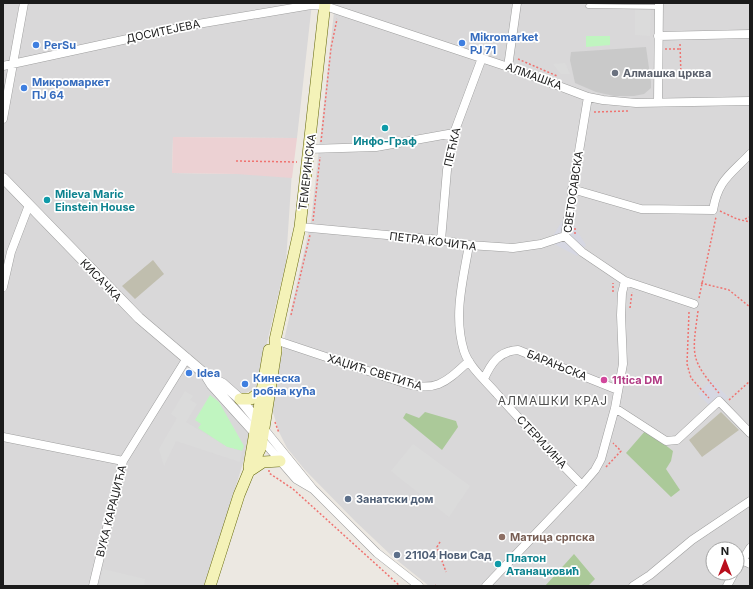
<svg xmlns="http://www.w3.org/2000/svg" width="753" height="589" font-family="Inter,sans-serif">
  <style>
    .residential { fill: #d9d8d9; fill-rule: evenodd }
    .commercial { fill: #ecd1d3 }
    .religious { fill: #c9c9c9 }
    .construction { fill: #c0beae }
    .forest { fill: #abc999 }
    .park { fill: #c0f5c0 }
    .parking { fill: #dbdbdb }
    .plaza { fill: #d6d7e2 }
    .lines { fill: none; stroke-linecap: round; stroke-linejoin: round }
    .service-casing { stroke: #9f9f9f; stroke-width: 5 }
    .minor-casing { stroke: #9f9f9f; stroke-width: 9 }
    .tertiary-casing { stroke: #9f9f9f; stroke-width: 11 }
    .secondary-casing { stroke: #66690c; stroke-width: 12 }
    .path { stroke: #ef7370; stroke-width: 1.5; stroke-dasharray: 2 2; stroke-linecap: butt }
    .service { stroke: #fff; stroke-width: 4 }
    .minor { stroke: #fff; stroke-width: 8 }
    .tertiary { stroke: #fff; stroke-width: 10 }
    .secondary { stroke: #f4f2b8; stroke-width: 11 }
    .shop-dot { fill: #3f7fe0; stroke: #fff; stroke-width: 1.5 }
    .worship-dot { fill: #6b7280; stroke: #fff; stroke-width: 1.5 }
    .culture-dot { fill: #0f9aa8; stroke: #fff; stroke-width: 1.5 }
    .hotel-dot { fill: #d1479c; stroke: #fff; stroke-width: 1.5 }
    .service-dot { fill: #5c6f8a; stroke: #fff; stroke-width: 1.5 }
    .education-dot { fill: #8d6e63; stroke: #fff; stroke-width: 1.5 }
    .labels { text-anchor: middle; stroke-width: 3.5; stroke-linejoin: round; paint-order: stroke }
    .street-label { font-size: 11px; fill: #1b1b1b; stroke: #fff }
    .shop-label { font-size: 11px; font-weight: bold; fill: #366cbe; stroke: #fff; text-anchor: start }
    .worship-label { font-size: 11px; font-weight: bold; fill: #5b616d; stroke: #fff; text-anchor: start }
    .culture-label { font-size: 11px; font-weight: bold; fill: #0d838f; stroke: #fff; text-anchor: start }
    .hotel-label { font-size: 11px; font-weight: bold; fill: #b23c85; stroke: #fff; text-anchor: start }
    .service-label { font-size: 11px; font-weight: bold; fill: #4e5e75; stroke: #fff; text-anchor: start }
    .education-label { font-size: 11px; font-weight: bold; fill: #785e54; stroke: #fff; text-anchor: start }
    .neighbourhood-label { font-size: 12px; letter-spacing: 1px; fill: #4e4e4e; stroke: #fff }
  </style>
  <rect width="100%" height="100%" fill="#ece8e2"/>
  <path class="residential" d="M3 3H312L297 138 173 137 172 173 237 174 292 171 286 262 256 389 240 395 136 311 3 176Z
    M335 3H750V586H429L393 557 356 522 305 470 287 448 279 432 272 409 285 336 311 221ZM713 549H737V573H713Z
    M3 185 142 324 202 376 251 437 205 586H3Z"/>
  <path class="commercial" d="M173 137 297 138 292 178 237 174 172 173Z"/>
  <path class="religious" d="M646 47 651 82V88L644 94 634 96H614L596 92 575 83 570 60 571 52Z"/>
  <path class="construction" d="M153 260 164 274 135 299 122 286Z
    M721 412 739 430 702 457 689 440Z"/>
  <path class="forest" d="M425 412 456 421 458 427 442 450 403 418 406 413 419 418Z
    M646 430 673 451 671 461 666 469 680 490 671 497 626 453Z
    M574 554 595 579 588 586H545Z"/>
  <path class="park" d="M586 36H610V45L586 47Z
    M210 395 219 402 244 446 242 451 227 447 198 428 201 424 195 420Z"/>
  <path class="parking" d="M635 3H651L650 36 635 35Z
    M565 63 570 74H561L553 64Z
    M185 391 193 396 190 400 197 404 186 422 227 447 242 451 240 462 176 441 164 466 159 449 177 418 171 414Z
    M413 444 470 486 449 517 391 471Z
    M103 569 145 579 144 586H99Z"/>
  <path class="plaza" d="M562 221 572 223 586 245 577 256 554 244 553 236Z
    M711 380 728 397 714 410 698 394Z"/>
  <g class="lines">
    <g class="service-casing">
      <path id="service" d="M588 6 658 7"/>
    </g>
    <g class="minor-casing">
      <path id="minor" d="M658 36 750 34
        M3 66 192 25 311 5 325 6 508 67 588 97 603 100 636 103 750 101
        M508 67 517 3
        M658 102 659 3
        M3 119 24 3
        M309 149 376 147 454 133
        M572 189 641 209 713 210C718 180 730 175 750 154
        M300 227 441 240 469 245 513 248 541 244 565 236
        M565 236 582 252 625 281 694 304
        M565 236 588 97
        M441 240 447 170 454 133 482 58
        M469 245C463 280 453 316 464 351 469 367 486 381 497 394 525 425 553 456 582 485
        M3 287 11 252 29 205
        M275 340 404 383C436 393 446 382 469 361
        M484 379C491 363 499 351 518 350L618 390
        M615 408 666 441 677 440 719 401 750 433
        M265 430 313 489 377 553 419 586
        M3 437 123 461
        M263 441 296 479 313 489
        M742 560 750 564
        M737 569 750 548
        M93 586 123 461 187 358
        M486 586 582 485 595 470 601 459 615 408 623 364 621 315 622 293 625 281
        M633 586 650 575 692 540 750 501
        M727 586 734 573"/>
    </g>
    <g class="tertiary-casing">
      <path id="tertiary" d="M3 178 139 318 206 375 223 384 240 399 261 425
        M207 377 212 385 259 437"/>
    </g>
    <g class="secondary-casing">
      <path id="secondary" d="M240 399H251L261 391
        M249 467 269 350
        M251 470 263 462 280 461
        M210 586 239 495 249 471 261 447 276 351 275 340 300 227 325 3"/>
    </g>
    <path class="path" d="M680 44 681 76
      M665 49H680
      M518 59 557 76
      M594 112 628 111
      M321 142 331 48 337 19
      M236 161 297 162
      M720 211 737 219 750 222
      M745 219 750 217
      M313 221 320 157
      M575 234V226
      M701 283 729 290 750 307
      M613 292V283
      M699 298 716 217
      M630 308 632 292
      M698 311C692 356 690 359 719 393
      M689 312 687 364 691 378 709 398
      M291 315 310 235
      M729 400 750 381
      M275 422 279 433
      M606 467 621 451 613 443
      M269 470V473L293 489 400 586
      M440 542 437 547 446 572
      M435 586 436 585"/>
    <use href="#service" class="service"/>
    <use href="#minor" class="minor"/>
    <use href="#tertiary" class="tertiary"/>
    <use href="#secondary" class="secondary"/>
  </g>
  <g class="shop-dot">
    <circle cx="462" cy="43" r="4"/>
    <circle cx="36" cy="45" r="4"/>
    <circle cx="24" cy="88" r="4"/>
    <circle cx="189" cy="373" r="4"/>
    <circle cx="245" cy="384" r="4"/>
  </g>
  <circle class="worship-dot" cx="615" cy="73" r="4"/>
  <g class="culture-dot">
    <circle cx="385" cy="128" r="4"/>
    <circle cx="47" cy="200" r="4"/>
    <circle cx="498" cy="564" r="4"/>
  </g>
  <circle class="hotel-dot" cx="604" cy="380" r="4"/>
  <g class="service-dot">
    <circle cx="348" cy="499" r="4"/>
    <circle cx="397" cy="555" r="4"/>
  </g>
  <circle class="education-dot" cx="502" cy="537" r="4"/>
  <g class="labels">
    <g class="street-label">
      <text transform="translate(163 31) rotate(-12)" y="4">ДОСИТЕЈЕВА</text>
      <text transform="translate(534 76) rotate(20)" y="4">АЛМАШКА</text>
      <text transform="translate(452 147) rotate(-77)" y="4">ПЕЋКА</text>
      <text transform="translate(307 172) rotate(-83)" y="4">ТЕМЕРИНСКА</text>
      <text transform="translate(573 192) rotate(-82)" y="4">СВЕТОСАВСКА</text>
      <text transform="translate(433 241) rotate(7)" y="4">ПЕТРА КОЧИЋА</text>
      <text transform="translate(101 280) rotate(46)" y="4">КИСАЧКА</text>
      <text transform="translate(557 365) rotate(22)" y="4">БАРАЊСКА</text>
      <text transform="translate(375 372) rotate(17)" y="4">ХАЏИЋ СВЕТИЋА</text>
      <text transform="translate(542 442) rotate(47)" y="4">СТЕРИЈИНА</text>
      <text transform="translate(111 511) rotate(-76)" y="4">ВУКА КАРАЏИЋА</text>
    </g>
    <g class="shop-label">
      <text x="470" y="41">Mikromarket<tspan x="470" dy="13">PJ 71</tspan></text>
      <text x="44" y="49">PerSu</text>
      <text x="32" y="86">Микромаркет<tspan x="32" dy="13">ПЈ 64</tspan></text>
      <text x="197" y="377">Idea</text>
      <text x="253" y="382">Кинеска<tspan x="253" dy="13">робна кућа</tspan></text>
    </g>
    <g class="worship-label">
      <text x="623" y="77">Алмашка црква</text>
    </g>
    <g class="culture-label">
      <text x="385" y="145" text-anchor="middle">Инфо-Граф</text>
      <text x="55" y="198">Mileva Maric<tspan x="55" dy="13">Einstein House</tspan></text>
      <text x="506" y="562">Платон<tspan x="506" dy="13">Атанацковић</tspan></text>
    </g>
    <g class="hotel-label">
      <text x="612" y="384">11tica DM</text>
    </g>
    <g class="service-label">
      <text x="356" y="503">Занатски дом</text>
      <text x="405" y="559">21104 Нови Сад</text>
    </g>
    <g class="education-label">
      <text x="510" y="541">Матица српска</text>
    </g>
    <g class="neighbourhood-label">
      <text x="553" y="405">АЛМАШКИ КРАЈ</text>
    </g>
  </g>
  <rect width="753" height="589" fill="none" stroke="#1b1b1b" stroke-width="8"/>
  <g transform="translate(725 561)"><circle r="19" fill="#ffffff" stroke="#a4a4a4"/>
  <path d="M0-3L7 15L0 10L-7 15Z" fill="#b90e1c"/>
  <text y="-6" font-size="11" font-weight="bold" text-anchor="middle" fill="#1b1b1b">N</text>
  </g>
</svg>
